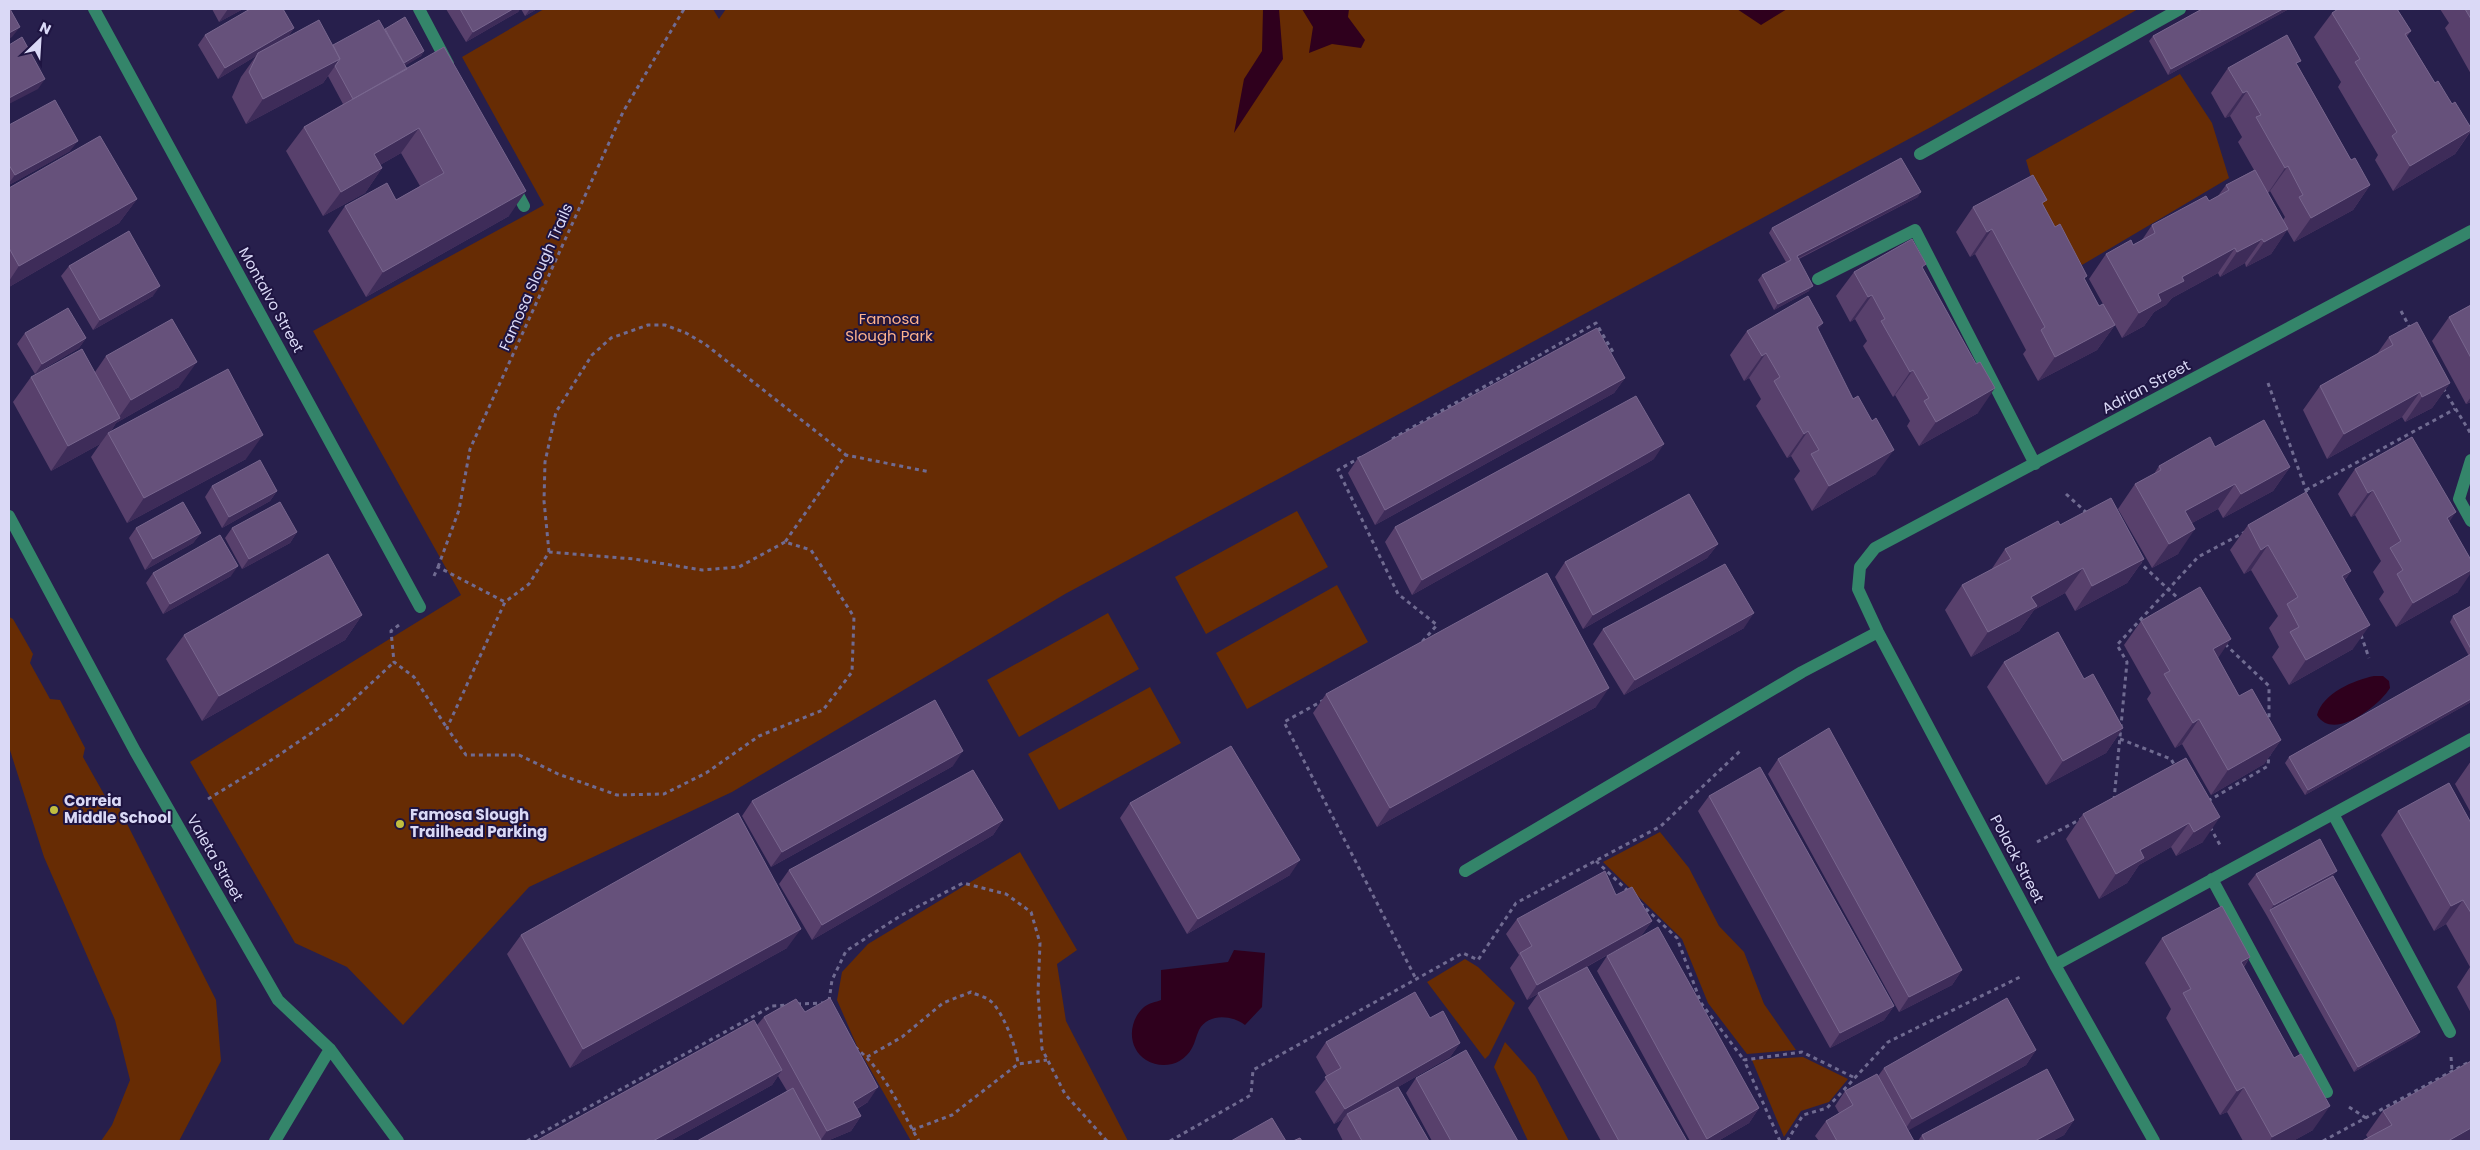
<svg xmlns="http://www.w3.org/2000/svg" width="2480" height="1150" font-family="Poppins,sans-serif">
  <style>
    .green { fill: #672c04 }
    .water { fill: #2f001d }
    .lines { fill: none; stroke-linecap: round; stroke-linejoin: round }
    .path { stroke: #706b91; stroke-width: 3; stroke-dasharray: 4 4; stroke-linecap: butt }
    .minor { stroke: #34856a; stroke-width: 12 }
    .wall { fill: #58406c; fill-rule: evenodd }
    .shaded-wall { fill: #3e2c59 }
    .building { fill: #66517b; stroke: #78668e }
    .poi-dot { fill: #c0be40; stroke: #1e1441; stroke-width: 2 }
    .labels { text-anchor: middle; stroke-width: 4; stroke-linejoin: round; paint-order: stroke }
    .street-label { font-size: 15px; fill: #dad9f6; stroke: #1e1441 }
    .park-label { font-size: 15px; fill: #feb38c; stroke: #1e1441 }
    .poi-label { font-size: 15px; font-weight: bold; fill: #dad9f6; stroke: #1e1441; text-anchor: start }
  </style>
  <rect width="100%" height="100%" fill="#271f4c"/>
  <path class="green" d="M544 9H713L719 19 726 9H2138L1931 127 1065 594 732 792 529 887 403 1025 347 967 295 943 190 762 461 595 313 331 544 205 462 57Z
    M2180 74 2212 123 2229 178 2082 265 2040 208 2026 160Z
    M1297 511 1328 567 1206 634 1175 577Z
    M1337 585 1368 642 1247 709 1216 653Z
    M1108 613 1139 669 1019 737 987 680Z
    M9 617 13 619 33 654 30 663 50 699 60 700 85 748 83 757 105 796 115 800 216 1000 221 1061 179 1141H101L112 1125 130 1080 115 1020 44 857 9 747Z
    M1150 687 1181 743 1059 810 1028 754Z
    M1660 832 1689 868 1719 926 1744 952 1764 1004 1796 1050 1747 1054 1708 1003 1682 939 1603 862Z
    M1020 852 1077 950 1057 964 1066 1021 1128 1141H911L857 1046 837 1000 842 972 868 944Z
    M1465 959 1478 967 1515 1003 1489 1055 1485 1059 1427 982Z
    M1505 1042 1535 1076 1569 1141H1528L1494 1067Z
    M1803 1057 1848 1079 1829 1102 1801 1111 1784 1137 1752 1060Z"/>
  <path class="water" d="M1263 9H1279L1283 59 1234 133 1244 79 1262 51Z
    M1302 9H1349L1348 17 1365 40 1361 48 1332 44 1309 53 1313 27Z
    M1737 9H1787L1761 25Z
    M2374 676H2383L2389 681 2390 688C2379 706 2333 742 2317 715 2323 693 2354 680 2374 676Z
    M1234 950 1265 953 1262 1007 1245 1025C1232 1015 1208 1013 1199 1030 1196 1036 1195 1043 1192 1048 1183 1065 1162 1070 1146 1060 1127 1048 1128 1021 1144 1007 1149 1003 1156 1002 1161 1000V970L1228 962Z"/>
  <g class="lines">
    <path class="path" d="M2401 311 2410 328
      M2268 383 2308 496
      M2443 388 2471 434
      M1392 439 1596 323 1613 352
      M1361 457 1338 470 1398 594 1437 625 1422 642
      M2306 490 2455 409
      M2066 494 2088 514
      M785 542 739 567 702 570 634 559 549 552 529 584 505 602 447 728 466 755H519L558 774 617 795 664 794 706 773 759 736 823 710 852 672 854 617 811 550 785 542 846 455 930 472
      M549 552 544 501 545 462 556 412 592 355 611 338 648 325H665L686 333 705 344 846 455
      M2138 561 2181 601
      M438 567 459 510 470 449 623 112 684 9
      M434 576 438 567 505 602
      M399 625 391 631 394 662 414 677 447 728
      M2361 635 2369 658
      M2225 644 2269 686V721
      M1324 700 1284 722 1416 979
      M2120 739 2171 759 2176 768
      M208 799 264 765 335 717 394 662
      M2114 800 2127 662 2117 645 2198 557 2245 532
      M2208 801 2268 766 2269 755
      M2210 827 2220 845
      M2037 842 2083 818
      M1596 861 1628 891
      M1640 903 1677 938 1701 1003 1744 1060
      M829 1001 832 980 846 951 900 916 963 883 1006 894 1031 912 1040 943 1038 993 1042 1049 1065 1094 1107 1141
      M797 1004 823 1003
      M855 1047C885 1071 900 1109 919 1141
      M867 1057 902 1037 943 1003 971 992C976 995 984 996 989 1000 1002 1008 1017 1049 1018 1064
      M2451 1057 2452 1071
      M2349 1107 2366 1118
      M912 1130 952 1115 1018 1064 1047 1060
      M527 1141 772 1006 788 1005
      M1170 1141 1251 1095 1253 1070 1463 953 1478 960 1516 903 1661 826 1740 751
      M1780 1141 1744 1060 1802 1052 1855 1078
      M1787 1141 1803 1115 1827 1108 1888 1042 2020 977
      M2323 1141 2471 1061"/>
    <path class="minor" d="M94 9 420 607
      M419 9 448 64
      M1920 154 2180 9
      M513 185 524 206
      M1818 279 1915 230 2035 464
      M2471 460 2459 499 2471 521
      M9 516 135 751 278 1000 330 1049 398 1141
      M2333 814 2450 1032
      M1465 871 1802 672 1878 632
      M2212 879 2327 1092
      M2055 965 2471 739
      M275 1141 330 1049
      M2154 1141 2055 965 1878 632 1858 589 1860 567 1875 548 2471 231"/>
  </g>
  <path class="wall" d="M212 9H243L219 22Z
    M446 9H520L518 12 466 42Z
    M521 9H537L525 16Z
    M2202 9H2289L2168 75 2149 41 2153 36Z
    M2399 9 2398 11 2411 31 2407 36 2435 83 2471 128V131L2455 154 2393 191 2375 160 2378 155 2338 87 2341 82 2314 37 2332 13Z
    M2440 9H2471V74L2445 28 2449 23Z
    M294 28 287 38 333 45 385 29 424 51 421 56 405 65 509 216 366 297 328 231 345 206 396 200 420 186 401 153 380 165 382 168 365 193 323 216 286 151 304 127 343 104 328 76 323 83 246 124 232 97 241 77 256 56 218 79 198 45 205 35Z
    M2298 66 2351 160 2370 185 2353 210 2294 242 2287 230 2271 254 2246 267 2245 263 2220 277 2218 273 2172 298 2166 305 2154 312 2144 326 2122 338 2115 325 2097 350 2038 381 2023 354 2026 350 1975 254 1970 257 1956 232 1973 207 2043 205 2055 227 2085 280 2099 306 2103 304 2089 279 2106 254 2133 245 2142 240 2152 225 2209 201 2218 196 2226 185 2254 170 2238 142 2242 137 2230 116 2225 118 2211 93 2228 68ZM2270 191 2285 217 2283 220 2268 193Z
    M9 125 70 151 9 185Z
    M9 188 137 199 119 223 9 287Z
    M1918 197 1799 259 1809 291 1774 310 1758 280 1762 275 1786 262 1769 233 1772 228Z
    M69 266 153 296 93 330 61 276Z
    M1923 269 1978 413 1919 446 1907 426 1910 421 1895 395 1893 397 1863 346 1867 341 1855 319 1850 322 1836 296 1854 272Z
    M2471 305V402L2466 404 2432 341 2449 317Z
    M1747 331H1818L1876 474 1812 511 1794 479 1800 471 1791 456 1787 458 1756 406 1761 399 1749 378 1744 381 1730 355Z
    M25 333 86 338 79 348 35 374 17 344Z
    M2389 337 2450 383 2432 408 2405 422 2402 417 2327 459 2303 410 2320 386 2377 354Z
    M106 356 179 387 116 423 111 431 246 459 127 523 91 457 100 444 51 471 13 402 31 377 95 372Z
    M1625 378 1614 393 1375 525 1348 473 1358 458Z
    M2215 447 2290 467 2273 491 2223 518 2218 509 2192 523 2178 554 2152 568 2118 509 2135 484 2154 474 2159 466Z
    M1654 459 1412 595 1385 542 1395 527Z
    M2355 469 2449 522 2458 592 2396 627 2379 599 2384 592 2373 572 2381 561 2355 515 2351 517 2338 494Z
    M212 486 277 491 270 501 222 528 205 497Z
    M2060 525 2144 559 2127 583 2075 611 2065 593 2034 610 2019 631 1971 657 1945 610 1962 585 1991 570 2005 549Z
    M2248 525 2351 571 2345 580 2353 649 2289 685 2272 657 2279 647 2269 628 2278 616 2251 570 2244 574 2230 550Z
    M136 528 201 533 193 543 145 570 129 538Z
    M232 528 297 532 290 543 242 569 225 538Z
    M1718 544 1707 558 1583 629 1555 577 1565 562Z
    M153 573 231 576 163 614 146 583Z
    M2471 606V702L2305 795 2285 763 2289 757 2469 656 2450 622 2453 616Z
    M362 615 345 640 202 721 166 659 184 635Z
    M2141 621 2218 658 2239 696 2281 740 2264 764 2211 795 2182 744 2175 748 2147 699 2151 693 2124 645Z
    M1744 628 1624 695 1593 644 1603 629Z
    M2004 662 2084 679 2123 728 2106 753 2046 785 1987 687Z
    M1326 694 1596 707 1377 827 1313 713Z
    M2186 758 2203 842 2176 856 2171 847 2139 865 2127 883 2099 899 2066 839 2083 814Z
    M1778 759 1962 970 1952 985 1899 1012 1768 774Z
    M2471 761V813L2455 784Z
    M953 766 771 867 742 816 752 801Z
    M1709 796 1894 1006 1884 1020 1830 1048 1698 811Z
    M1130 803 1290 875 1187 934 1120 818Z
    M2398 811 2471 823V1013L2457 987 2470 967 2446 924 2434 931 2381 835Z
    M1003 820 993 835 812 940 779 884 789 870Z
    M2256 874 2333 876 2420 1032 2416 1037 2354 1072 2267 916 2248 884Z
    M1616 895 1652 921 1641 936 1562 981 1687 1141H1601L1528 1008 1538 994 1527 1000 1510 968 1519 955 1506 934 1517 919Z
    M521 935 787 948 570 1068 507 954Z
    M2162 938 2250 957 2244 967 2313 1130 2293 1141H2243L2227 1112 2220 1115 2166 1018 2171 1009 2145 963Z
    M1607 956 1759 1108 1749 1123 1718 1141H1690L1597 971Z
    M764 1017 868 1102 857 1109 861 1116 851 1131 827 1141H697L787 1091 778 1076 772 1085 670 1141H536L757 1025Z
    M1430 1018 1460 1043 1450 1057 1398 1087 1429 1141H1343L1337 1129 1343 1119 1334 1124 1315 1092 1327 1077 1316 1057 1326 1042Z
    M2036 1050 2026 1065 1908 1130 1914 1141H1819L1815 1136 1826 1121 1839 1113 1835 1106 1845 1091 1878 1076 1884 1068Z
    M1416 1078 1518 1141H1432L1406 1093Z
    M2383 1111 2471 1141 2368 1138 2366 1135Z
    M2074 1120 2064 1135 2052 1141H1918L1922 1135Z"/>
  <path class="shaded-wall" d="M228 9H243L219 22Z
    M513 9H520L518 12 466 42 473 32Z
    M530 9H537L525 16Z
    M2283 9H2289L2168 75 2171 69Z
    M20 27 12 37 9 39V33Z
    M294 28 287 38 258 53 256 56 218 79 225 68Z
    M424 51 421 56 400 69 403 63Z
    M340 59 323 83 246 124 263 99Z
    M45 79 38 89 9 104V98Z
    M2247 91 2230 116 2225 118 2243 93Z
    M419 128 401 153 357 178 374 154Z
    M2471 130 2455 154 2393 191 2410 166Z
    M78 141 70 151 9 185V183L15 175Z
    M2288 166 2270 191 2268 193 2285 168Z
    M382 168 365 193 323 216 341 192Z
    M2370 185 2353 210 2294 242 2311 218Z
    M526 191 509 216 366 297 383 272Z
    M1921 192 1918 197 1793 261 1797 256Z
    M137 199 119 223 9 287V281L19 266Z
    M1992 229 1975 254 1970 257 1987 232Z
    M2288 229 2271 254 2246 267 2264 242Z
    M2262 239 2245 263 2220 277 2237 252Z
    M2235 248 2218 273 2172 298 2166 305 2154 312 2144 326 2122 338 2139 313 2158 294 2182 277Z
    M160 286 153 296 93 330 100 320Z
    M1813 286 1809 291 1774 310 1778 304Z
    M1872 295 1855 319 1850 322 1868 297Z
    M1823 323 1806 348 1817 327Z
    M2115 325 2097 350 2038 381 2055 357Z
    M86 338 79 348 35 374 42 364Z
    M1766 353 1749 378 1744 381 1762 356Z
    M197 362 179 387 116 423 109 434 108 433 100 444 51 471 68 446 117 420 131 400Z
    M1913 370 1895 395 1893 397 1910 372Z
    M1625 378 1614 393 1375 525 1385 510Z
    M2450 383 2432 408 2405 422 2422 397Z
    M1995 388 1978 413 1919 446 1936 422Z
    M2420 392 2402 417 2327 459 2344 434Z
    M2471 397V402L2466 404Z
    M1808 431 1791 456 1787 458 1804 434Z
    M263 435 246 459 127 523 144 498Z
    M1664 444 1654 459 1412 595 1422 580Z
    M1894 450 1876 474 1812 511 1829 486Z
    M2290 467 2273 491 2223 518 2241 494Z
    M2235 484 2218 509 2168 536 2185 511Z
    M2373 490 2355 515 2351 517 2368 493Z
    M277 491 270 501 222 528 229 517Z
    M2456 512 2439 537 2447 518Z
    M2195 529 2178 554 2152 568 2169 544Z
    M297 532 290 543 242 569 249 559Z
    M201 533 193 543 145 570 153 559Z
    M1718 544 1707 558 1583 629 1593 615Z
    M2268 545 2251 570 2244 574 2261 550Z
    M2144 559 2127 583 2075 611 2092 586Z
    M238 566 231 576 163 614 170 604Z
    M2083 568 2065 593 2034 610 2019 631 1971 657 1988 632 2031 597Z
    M2471 570V573L2458 592 2396 627 2413 603Z
    M2351 571 2334 596 2342 576Z
    M1754 613 1744 628 1624 695 1635 680Z
    M362 615 345 640 202 721 219 696Z
    M2370 625 2353 649 2289 685 2306 660Z
    M2231 639 2214 664 2213 649Z
    M1609 688 1596 707 1377 827 1390 808Z
    M2471 699V702L2305 795 2308 790Z
    M2199 719 2182 744 2175 748 2193 723Z
    M2123 728 2106 753 2046 785 2063 761Z
    M2281 740 2264 764 2211 795 2228 770Z
    M963 751 953 766 771 867 782 852Z
    M2220 817 2203 842 2176 856 2194 832Z
    M1003 820 993 835 812 940 822 925Z
    M2189 823 2171 847 2139 865 2127 883 2099 899 2116 874 2140 850Z
    M1300 860 1290 875 1187 934 1198 919Z
    M2337 871 2329 881 2270 910 2274 905Z
    M2463 900 2446 924 2434 931 2451 906Z
    M1652 921 1641 936 1527 1000 1537 985Z
    M801 929 787 948 570 1068 583 1049Z
    M2250 957 2233 982 2241 962Z
    M1962 970 1952 985 1899 1012 1909 997Z
    M1894 1006 1884 1020 1830 1048 1840 1033Z
    M2420 1032 2416 1037 2354 1072 2358 1067Z
    M1460 1043 1450 1057 1348 1116 1347 1114 1343 1119 1334 1124 1345 1109Z
    M2036 1050 2026 1065 1902 1134 1912 1119Z
    M782 1070 772 1085 670 1141H653Z
    M878 1087 868 1102 842 1117 853 1102Z
    M2244 1087 2227 1112 2220 1115 2237 1091Z
    M2330 1106 2313 1130 2293 1141H2270L2272 1137Z
    M1759 1108 1749 1123 1718 1141H1706L1707 1139Z
    M861 1116 851 1131 827 1141H820L827 1131Z
    M2074 1120 2064 1135 2052 1141H2035Z
    M2471 1128V1141H2448Z"/>
  <path class="building" d="M9 9H10L20 27 9 33Z
    M250 9H283L294 28 225 68 205 35Z
    M460 9H513L473 32Z
    M2202 9H2283L2171 69 2153 36Z
    M2338 9H2397L2411 31 2405 34 2435 83 2438 81 2452 104 2455 102 2471 128V130L2410 166 2392 136 2397 132 2355 62 2360 59 2332 13Z
    M2465 9H2471V19Z
    M405 17 424 51 404 63 385 29Z
    M319 20 340 59 263 99 249 72 258 53Z
    M379 20 407 69 353 99 335 66 340 59 333 45Z
    M2287 35 2301 61 2296 63 2351 160 2355 158 2370 185 2311 218 2299 197 2303 195 2288 166 2285 168 2256 117 2261 115 2247 91 2243 93 2228 68Z
    M22 37 45 79 9 98V45Z
    M444 47 526 191 383 272 345 206 387 183 396 200 444 173 419 128 374 154 382 168 341 192 304 127Z
    M55 100 78 141 15 175 9 165V125Z
    M100 136 137 199 19 266 9 248V188Z
    M1901 158 1921 192 1797 256 1813 286 1778 304 1762 275 1791 260 1772 228Z
    M2255 170 2288 229 2264 242 2262 239 2237 252 2235 248 2182 277 2184 281 2158 294 2161 301 2139 313 2106 254 2131 240 2133 245 2155 233 2152 225 2206 196 2209 201 2229 190 2226 185Z
    M2033 175 2047 200 2042 203 2055 227 2060 224 2087 276 2084 278 2099 306 2103 304 2115 325 2055 357 2041 330 2045 327 1992 229 1987 232 1973 207Z
    M129 231 160 286 100 320 69 266Z
    M1912 239 1926 264 1922 267 1976 364 1980 362 1995 388 1936 422 1924 401 1929 398 1913 370 1910 372 1881 321 1885 319 1872 295 1868 297 1854 272Z
    M1808 296 1823 323 1817 327 1853 399 1858 396 1872 421 1876 418 1894 450 1829 486 1811 454 1819 450 1808 431 1804 434 1774 381 1780 377 1766 353 1762 356 1747 331Z
    M2471 305V358L2449 317Z
    M68 308 86 338 42 364 25 333Z
    M172 319 197 362 131 400 106 356Z
    M2417 322 2450 383 2422 397 2420 392 2344 434 2320 386 2393 345 2389 337Z
    M1597 328 1625 378 1385 510 1358 458Z
    M82 349 120 418 68 446 31 377Z
    M228 369 263 435 144 498 108 433Z
    M1636 396 1664 444 1422 580 1395 527Z
    M2264 420 2290 467 2241 494 2235 484 2185 511 2195 529 2169 544 2135 484 2161 470 2159 466 2210 437 2215 447Z
    M2412 437 2456 512 2447 518 2471 560V570L2413 603 2397 574 2403 570 2390 548 2401 541 2373 490 2368 493 2355 469Z
    M260 460 277 491 229 517 212 486Z
    M2306 492 2351 571 2342 576 2370 625 2306 660 2290 632 2299 627 2287 604 2298 597 2268 545 2261 550 2248 525Z
    M1689 494 1718 544 1593 615 1565 562Z
    M2111 498 2144 559 2092 586 2083 568 2031 597 2037 606 1988 632 1962 585 2011 559 2005 549 2058 521 2060 525Z
    M183 502 201 533 153 559 136 528Z
    M280 502 297 532 249 559 232 528Z
    M220 535 238 566 170 604 153 573Z
    M328 554 362 615 219 696 184 635Z
    M1725 564 1754 613 1635 680 1603 629Z
    M1547 573 1609 688 1390 808 1326 694Z
    M2200 587 2231 639 2213 649 2239 696 2252 689 2281 740 2228 770 2199 719 2193 723 2164 674 2170 671 2141 621Z
    M2471 606V649L2453 616Z
    M2058 632 2084 679 2093 674 2123 728 2063 761 2004 662Z
    M2471 654V699L2308 790 2289 757Z
    M935 700 963 751 782 852 752 801Z
    M1829 728 1962 970 1909 997 1778 759Z
    M1231 746 1300 860 1198 919 1130 803Z
    M2186 758 2220 817 2194 832 2189 823 2140 850 2144 858 2116 874 2083 814Z
    M1760 767 1894 1006 1840 1033 1709 796Z
    M973 770 1003 820 822 925 789 870Z
    M2449 783 2471 823V913L2463 900 2451 906 2398 811Z
    M738 813 801 929 583 1049 521 935Z
    M2320 839 2337 871 2274 905 2256 874Z
    M1605 871 1616 895 1632 887 1652 921 1537 985 1520 953 1532 946 1517 919Z
    M2333 876 2420 1032 2358 1067 2270 910Z
    M2222 906 2250 957 2241 962 2294 1058 2301 1054 2330 1106 2272 1137 2244 1087 2237 1091 2183 993 2191 989 2162 938Z
    M1658 927 1759 1108 1707 1139 1607 956Z
    M1587 967 1687 1141H1619L1538 993Z
    M1415 992 1430 1018 1443 1011 1460 1043 1345 1109 1325 1077 1341 1068 1326 1042Z
    M830 998 878 1087 853 1102 861 1116 827 1131 764 1017 796 999 805 1012Z
    M2007 998 2036 1050 1912 1119 1884 1068Z
    M754 1020 782 1070 653 1141H536Z
    M1466 1050 1518 1141H1451L1416 1078Z
    M2471 1061V1128L2448 1141H2362L2392 1125 2383 1111Z
    M2047 1069 2074 1120 2035 1141H1925L1922 1135Z
    M1877 1074 1914 1141H1837L1826 1121 1853 1105 1845 1091Z
    M1398 1087 1429 1141H1362L1347 1114Z
    M793 1088 821 1140 818 1141H697Z
    M1272 1118 1286 1141H1231Z
    M1300 1138 1302 1141H1293Z"/>
  <g class="poi-dot">
    <circle cx="54" cy="810" r="5"/>
    <circle cx="400" cy="824" r="5"/>
  </g>
  <g class="labels">
    <g class="street-label">
      <text transform="translate(536 277) rotate(-66)" y="5">Famosa Slough Trails</text>
      <text transform="translate(271 300) rotate(61)" y="5">Montalvo Street</text>
      <text transform="translate(2146 387) rotate(-28)" y="5">Adrian Street</text>
      <text transform="translate(215 858) rotate(60)" y="5">Valeta Street</text>
      <text transform="translate(2017 859) rotate(62)" y="5">Polack Street</text>
    </g>
    <g class="park-label">
      <text x="889" y="324">Famosa<tspan x="889" dy="17">Slough Park</tspan></text>
    </g>
    <g class="poi-label">
      <text x="64" y="806">Correia<tspan x="64" dy="17">Middle School</tspan></text>
      <text x="410" y="820">Famosa Slough<tspan x="410" dy="17">Trailhead Parking</tspan></text>
    </g>
  </g>
  <rect width="2480" height="1150" fill="none" stroke="#dad9f6" stroke-width="20"/>
  <g transform="translate(40 40) rotate(25)" stroke="#1e1441" stroke-width="4" paint-order="stroke">
  <path d="M0-4L9 19L0 12L-9 19Z" fill="#dad9f6"/>
  <text y="-8" font-size="14" font-weight="bold" text-anchor="middle" fill="#dad9f6">N</text>
  </g>
</svg>
